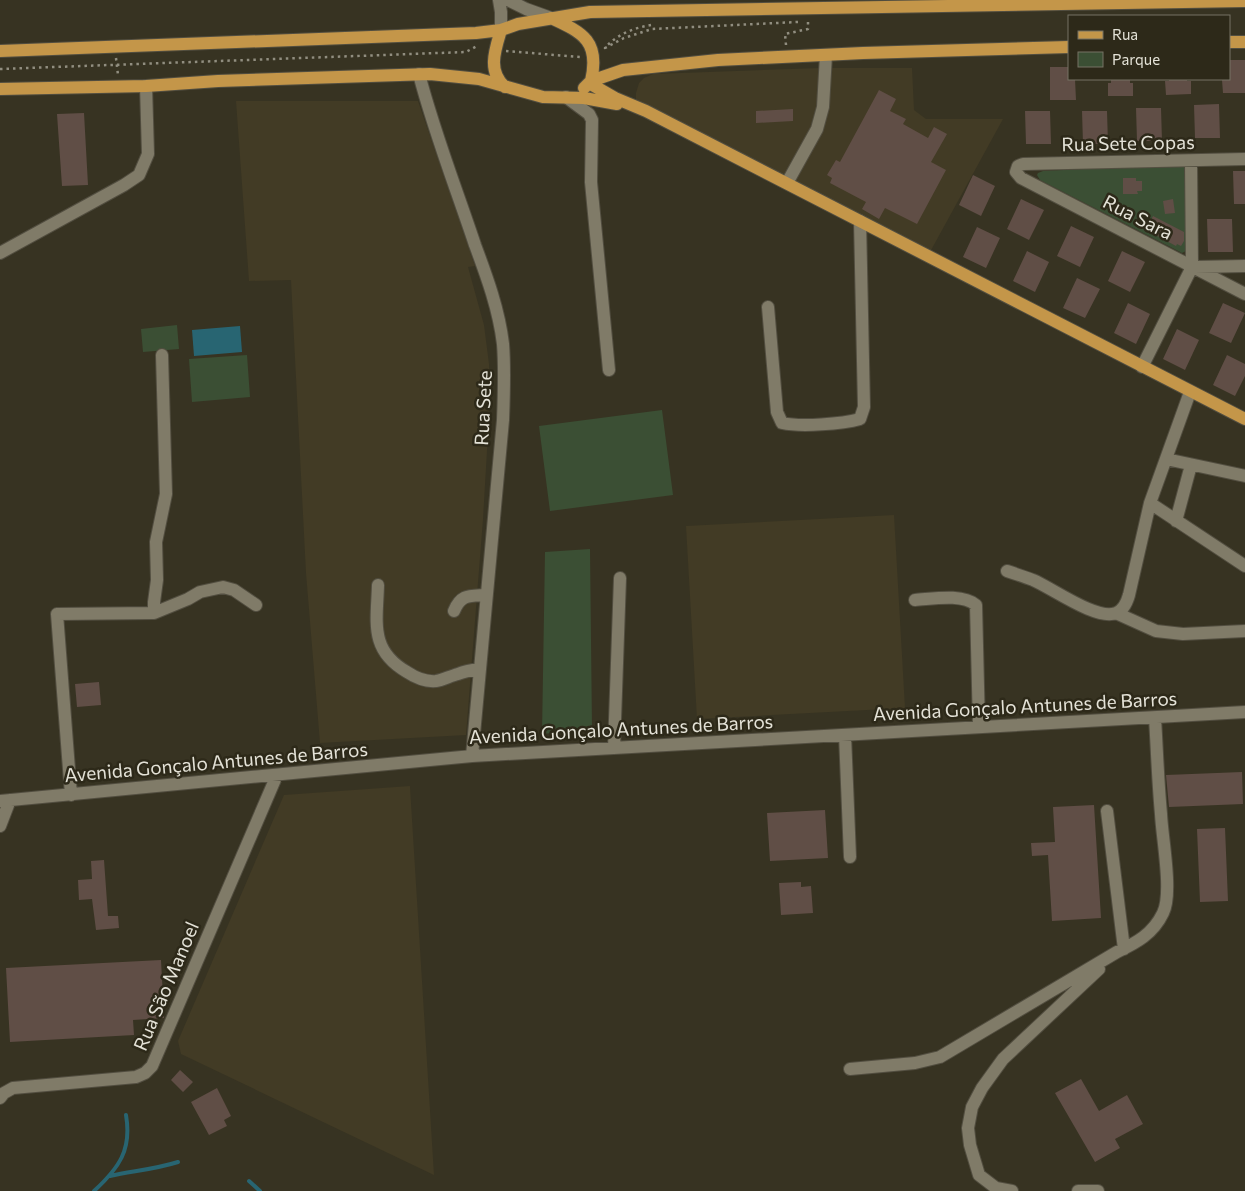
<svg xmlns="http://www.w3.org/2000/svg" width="1245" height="1191" font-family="Commissioner,sans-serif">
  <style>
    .built { fill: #423b25 }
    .green { fill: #3b4f34 }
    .water { fill: #286572 }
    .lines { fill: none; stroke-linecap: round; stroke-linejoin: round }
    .stream { stroke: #286572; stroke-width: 4 }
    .building { fill: #604e46 }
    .minor-casing { stroke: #524e40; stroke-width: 14 }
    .major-casing { stroke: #524e40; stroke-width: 14 }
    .path { stroke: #918e80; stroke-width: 2.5; stroke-dasharray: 2.5 4; stroke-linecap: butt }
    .minor { stroke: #807b68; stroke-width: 12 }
    .major { stroke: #c49649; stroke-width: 12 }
    .labels { text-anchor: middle; stroke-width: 5; stroke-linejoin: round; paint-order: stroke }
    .street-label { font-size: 19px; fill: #e4e2d7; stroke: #2d2919 }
  </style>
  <rect width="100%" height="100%" fill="#373322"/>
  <path class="built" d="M821 68H912L914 110 926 119H1003L930 252 636 100V93L639 83 644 78 653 74Z
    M236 101H418L475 266 468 267 484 325 489 364 490 399 483 519 466 735 320 743 306 573 291 280 249 281Z
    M894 515 905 708 697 719 686 526Z
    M410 786V787L434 1175 181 1054 178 1041 284 795Z"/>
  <path class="green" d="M1184 164 1189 240 1186 251 1182 253 1040 180 1037 175 1038 173 1043 171Z
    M177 325 179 349 143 352 141 329Z
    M247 355 250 397 192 402 189 359Z
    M662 410 673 495 550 511 539 426Z
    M590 549 592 729 542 734 545 552Z"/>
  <path class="water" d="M240 326 242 352 194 356 192 330Z"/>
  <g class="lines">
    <path class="stream" d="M110 1176C133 1171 156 1169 178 1162
      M249 1181 260 1191
      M94 1191C119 1168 132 1150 126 1115"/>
  </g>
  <path class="building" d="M1229 60H1245V93H1223L1222 80 1229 79Z
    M1050 67H1069V79H1075L1076 100H1050Z
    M1111 79H1130V83H1133V96H1108V83H1111Z
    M1169 79H1187V81H1191V94L1166 95 1165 81H1169Z
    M879 90 896 99 890 111 906 119 903 124 928 138 934 127 947 134 931 162 946 170 917 224 885 208 879 219 862 209 866 202 830 183 832 178 827 175 836 160 840 162Z
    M1219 104 1220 138H1195L1194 105Z
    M1136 108H1161L1162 141H1137Z
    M793 109V121L756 123V111Z
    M1025 111H1050L1051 144H1026Z
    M1082 111H1107L1108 144H1083Z
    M84 113 88 185 62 186 57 114Z
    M1233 171H1245V204H1234Z
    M973 175 995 186 981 216 959 205Z
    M1123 178H1136V181H1142V191H1137L1138 194H1123Z
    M1021 199 1044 210 1029 240 1007 229Z
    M1173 199 1175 213 1165 214 1163 201Z
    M1153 216 1184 232V241L1181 246 1177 244 1176 246 1146 230Z
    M1207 219H1232L1233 252H1208Z
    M1071 226 1094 237 1080 267 1057 256Z
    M977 227 1000 238 986 268 963 257Z
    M1027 251 1049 262 1035 292 1013 281Z
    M1122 251 1145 262 1130 292 1108 281Z
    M1077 278 1100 289 1085 318 1063 308Z
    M1128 303 1150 314 1136 344 1114 333Z
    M1223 303 1245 313 1231 343 1209 333Z
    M1177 329 1199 340 1185 370 1163 359Z
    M1227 355 1245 364V376L1235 396 1213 385Z
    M99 682 101 705 77 707 75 684Z
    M1242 772 1243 804 1169 807 1166 775Z
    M1094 805 1101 918 1052 921 1048 855 1032 856 1031 843 1055 842 1053 807Z
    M825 810 828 858 770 861 767 813Z
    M1225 828 1228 901 1200 902 1197 829Z
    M104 860 108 916H118L119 928 96 930 92 899 79 900 78 880 92 879 91 861Z
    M801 882V887L811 886 813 913 781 915 779 883Z
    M161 960 164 1017V1018L133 1020 134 1035 10 1042 6 968Z
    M180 1070 193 1082 183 1092 171 1080Z
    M1081 1079 1099 1111 1127 1095 1143 1124 1115 1139 1120 1148 1095 1162 1055 1093Z
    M217 1088 231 1116 224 1120 227 1126 209 1135 191 1102Z"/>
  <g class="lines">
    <g class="minor-casing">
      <path id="minor" d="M499 0 501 12V30
        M508 0 526 9 551 18
        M419 74C434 132 456 188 475 245 487 277 499 310 503 344 505 369 504 394 503 420L472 756
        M566 97 589 114 592 120 591 182 609 370
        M1245 159 1023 164 1018 166 1016 172 1021 178 1245 294
        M787 183 817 129 823 107 826 55
        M0 253 124 185 139 175 148 154 146 86
        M1195 267 1245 266
        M768 307 777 412 782 423C801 427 842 424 860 419L864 407 860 221
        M1142 367 1192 267 1191 161
        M1166 459 1245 476
        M1150 503 1245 566
        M1176 521 1191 465
        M1007 571C1016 574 1025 577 1033 580 1052 588 1097 621 1116 613 1124 610 1127 602 1129 595L1150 503 1190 392
        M378 585C377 622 369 650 407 672 416 678 425 682 436 681 443 680 450 676 458 674 465 671 472 670 480 669
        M915 600C932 599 962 593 976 605L979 727
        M454 611C461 594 469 596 486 595
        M154 613 188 599 200 592 223 587 234 590 256 605
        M1116 613 1156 631 1183 634 1245 631
        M845 735 850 857
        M614 748 620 578
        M71 795 57 614 154 613V602L157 580 156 542 166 494 162 355
        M0 801 472 756 1245 712
        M1107 811 1124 949
        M0 826 10 800
        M850 1069 915 1063 940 1057 1117 952C1136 943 1153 934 1163 913 1173 893 1162 838 1161 814 1158 782 1157 750 1155 718
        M0 1098 4 1093 13 1088 136 1077 145 1073 152 1066 277 775
        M1012 1191 996 1188 979 1175 970 1145 968 1128 972 1107 982 1088 1003 1059 1099 969
        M1078 1191H1098"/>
    </g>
    <g class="major-casing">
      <path id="major" d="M551 18C584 33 600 42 591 81
        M501 30C495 50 487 71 505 87
        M1229 42H1245
        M0 51 476 33 501 30 518 24 590 12 1245 1
        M589 83 615 98 646 111 1245 419
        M584 88 591 81 623 70 718 60 863 53 1069 47
        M0 89 146 86 218 81 430 74 479 79 543 97 584 98 617 104"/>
    </g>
    <path class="path" d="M651 25C634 28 617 34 605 48L624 38 652 29 798 22
      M786 45 785 34 808 29V20
      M506 51 580 57
      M116 58 118 75
      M0 69 466 52 477 46"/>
    <use href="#minor" class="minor"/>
    <use href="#major" class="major"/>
  </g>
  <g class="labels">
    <g class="street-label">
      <text transform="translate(1128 143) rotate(-1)" y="7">Rua Sete Copas</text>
      <text transform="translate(1138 217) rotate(27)" y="7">Rua Sara</text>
      <text transform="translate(483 408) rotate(-87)" y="7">Rua Sete</text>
      <text transform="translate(1025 706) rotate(-3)" y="7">Avenida Gonçalo Antunes de Barros</text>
      <text transform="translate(621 729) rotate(-3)" y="7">Avenida Gonçalo Antunes de Barros</text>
      <text transform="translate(216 762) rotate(-5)" y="7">Avenida Gonçalo Antunes de Barros</text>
      <text transform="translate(166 986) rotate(-67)" y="7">Rua São Manoel</text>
    </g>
  </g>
  <rect x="1068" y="15" width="162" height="65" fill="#2d2919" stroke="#767365"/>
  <rect x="1078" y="31" width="25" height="8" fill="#c49649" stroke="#767365"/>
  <text x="1112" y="40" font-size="15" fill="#e4e2d7">Rua</text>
  <rect x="1078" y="52" width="25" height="15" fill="#3b4f34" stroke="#767365"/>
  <text x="1112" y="65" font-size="15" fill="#e4e2d7">Parque</text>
</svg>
